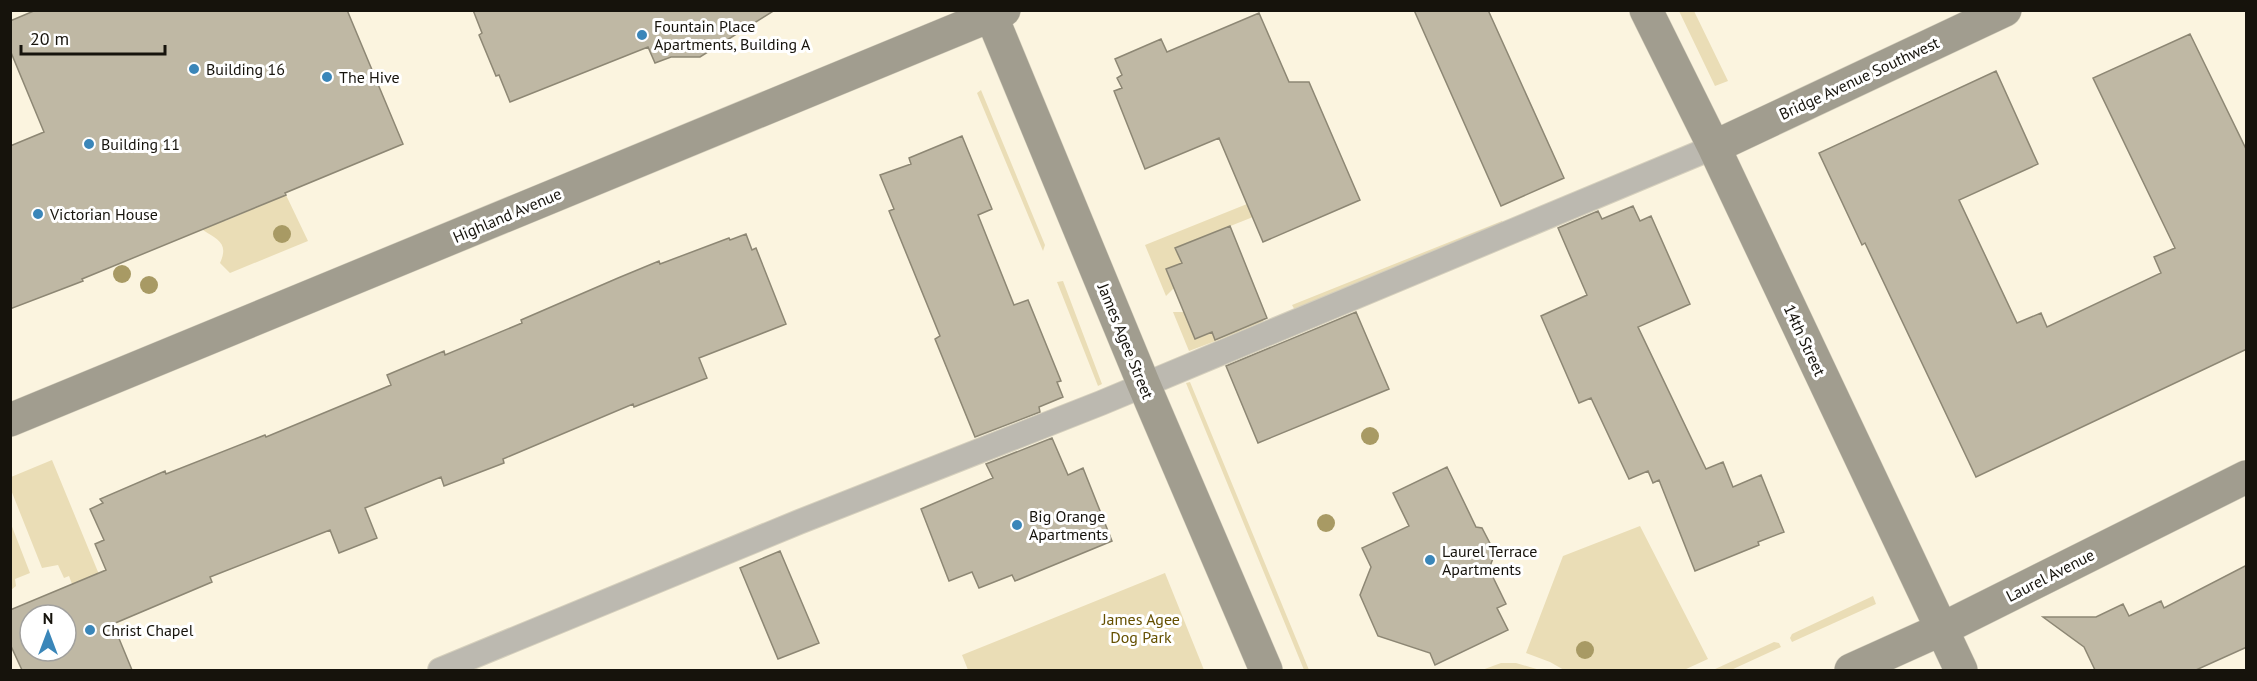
<svg xmlns="http://www.w3.org/2000/svg" width="2257" height="681" font-family="'PT Sans',sans-serif">
  <style>
    .green { fill: #eaddb6 }
    .building { fill: #bfb8a4; stroke: #8d8774; stroke-width: 1.5; fill-rule: evenodd }
    .lines { fill: none; stroke-linecap: round; stroke-linejoin: round }
    .lane-casing { stroke: #d6d0bd; stroke-width: 26 }
    .secondary-casing { stroke: #d6d0bd; stroke-width: 34 }
    .lane { stroke: #bcb9b0; stroke-width: 24 }
    .secondary { stroke: #a19d8f; stroke-width: 33 }
    .tree { fill: #a89a64 }
    .poi-dot { fill: #3a86b9; stroke: #fff; stroke-width: 2 }
    .labels { text-anchor: middle; stroke-width: 6; stroke-linejoin: round; paint-order: stroke }
    .poi-label { font-size: 16px; fill: #16130c; stroke: #fff; text-anchor: start }
    .street-label { font-size: 16px; fill: #16130c; stroke: #fff }
    .park-label { font-size: 16px; fill: #655000; stroke: #fff }
  </style>
  <rect width="100%" height="100%" fill="#fbf4df"/>
  <path class="green" d="M1679 11H1694L1728 81 1715 86Z
    M981 90 1045 245 1043 251 977 93Z
    M167 144 214 195 225 221 286 195 308 241 230 273 220 263C229 243 218 240 203 230Z
    M1247 204 1253 217 1175 248 1182 263 1166 269 1174 288 1166 296 1145 245Z
    M1502 221 1504 226 1296 312 1292 305Z
    M1063 281 1102 384 1098 386 1057 282Z
    M1264 311 1263 323 1189 351 1173 312H1184L1195 339Z
    M1190 382 1309 670H1304L1186 383Z
    M52 460 112 606 72 584 69 576 64 578 58 565 42 568 11 490V477Z
    M11 524 30 573 15 579 16 586 11 590Z
    M1640 526 1708 659 1684 670H1564L1550 662 1526 653 1563 556Z
    M1165 573 1204 670H968L962 655Z
    M1873 596 1876 604 1792 642 1790 638 1792 634Z
    M1774 642 1779 643 1781 647 1731 670H1713Z
    M1501 663H1516L1540 670H1482Z"/>
  <path class="building" d="M36 10H347L403 144 285 193 286 195 82 279 83 281 10 309V146L44 132 10 50V21Z
    M473 10H775L700 57H671L655 63 648 47 510 102 499 75 496 76 479 35 482 33Z
    M1414 10H1488L1564 178 1501 206Z
    M1259 13 1289 82H1309L1360 200 1263 242 1219 138 1145 169 1114 91 1122 88 1117 78 1122 75 1115 59 1161 39 1167 52Z
    M2190 34 2247 151V349L1976 477 1865 243 1862 245 1819 153 1996 71 2038 164 1959 200 2017 323 2041 313 2047 327 2161 273 2154 257 2175 248 2093 78Z
    M962 136 992 209 978 215 1014 305 1028 300 1061 381 1057 382 1063 397 1039 407 1040 412 975 437 935 339 940 336 889 211 894 209 880 175 911 164 909 158Z
    M1633 206 1640 221 1651 216 1690 304 1638 327 1706 469 1723 462 1733 487 1761 475 1784 532 1758 542 1759 545 1695 571 1659 480 1653 483 1648 471 1629 479 1591 398 1579 403 1541 316 1587 295 1558 228 1598 211 1602 219Z
    M1230 226 1267 318 1215 340 1212 332 1195 339 1166 269 1182 263 1175 248Z
    M746 234 752 250 756 248 786 324 699 358 707 378 634 407 633 404 503 459 504 463 444 486 441 477 365 508 377 538 339 553 330 530 210 577 212 582 113 624 132 670H22L10 644V610L106 570 95 544 104 540 90 509 103 503 100 499 165 471 166 474 265 435 266 437 391 385 387 375 444 351 445 355 522 323 521 320 618 278 659 261 660 264 729 238 730 240ZM30 615H66V651H30Z
    M1356 312 1389 389 1258 443 1226 366Z
    M1052 438 1068 475 1083 468 1112 541 1015 581 1012 575 979 588 972 572 949 581 921 509 993 478 986 464Z
    M1447 467 1476 527 1482 528 1495 553 1489 569 1506 604 1497 608 1508 630 1435 665 1430 653 1378 636 1360 595 1371 567 1362 548 1409 526 1393 493Z
    M780 551 819 643 778 659 740 568Z
    M2247 565V647L2196 670H2095L2084 647 2043 617H2096L2123 604 2129 616 2161 601 2164 608Z"/>
  <g class="lines">
    <g class="lane-casing">
      <path id="lane" d="M440 670 799 522 1101 403 1714 147"/>
    </g>
    <g class="secondary-casing">
      <path id="secondary" d="M989 10 1144 385 1266 670
        M1646 10 1714 147 1961 670
        M1714 147 2005 10
        M10 420 1004 10
        M1851 670 1942 629 2246 477"/>
    </g>
    <use href="#lane" class="lane"/>
    <use href="#secondary" class="secondary"/>
  </g>
  <g class="tree">
    <circle cx="282" cy="234" r="9"/>
    <circle cx="122" cy="274" r="9"/>
    <circle cx="149" cy="285" r="9"/>
    <circle cx="1370" cy="436" r="9"/>
    <circle cx="1326" cy="523" r="9"/>
    <circle cx="1585" cy="650" r="9"/>
  </g>
  <g class="poi-dot">
    <circle cx="642" cy="35" r="6"/>
    <circle cx="194" cy="69" r="6"/>
    <circle cx="327" cy="77" r="6"/>
    <circle cx="89" cy="144" r="6"/>
    <circle cx="38" cy="214" r="6"/>
    <circle cx="1017" cy="525" r="6"/>
    <circle cx="1430" cy="560" r="6"/>
    <circle cx="90" cy="630" r="6"/>
  </g>
  <g class="labels">
    <g class="poi-label">
      <text x="654" y="32">Fountain Place<tspan x="654" dy="18">Apartments, Building A</tspan></text>
      <text x="206" y="75">Building 16</text>
      <text x="339" y="83">The Hive</text>
      <text x="101" y="150">Building 11</text>
      <text x="50" y="220">Victorian House</text>
      <text x="1029" y="522">Big Orange<tspan x="1029" dy="18">Apartments</tspan></text>
      <text x="1442" y="557">Laurel Terrace<tspan x="1442" dy="18">Apartments</tspan></text>
      <text x="102" y="636">Christ Chapel</text>
    </g>
    <g class="street-label">
      <text transform="translate(1859 78) rotate(-25)" y="6">Bridge Avenue Southwest</text>
      <text transform="translate(507 215) rotate(-23)" y="6">Highland Avenue</text>
      <text transform="translate(1805 340) rotate(65)" y="6">14th Street</text>
      <text transform="translate(1126 341) rotate(68)" y="6">James Agee Street</text>
      <text transform="translate(2050 575) rotate(-27)" y="6">Laurel Avenue</text>
    </g>
    <g class="park-label">
      <text x="1141" y="625">James Agee<tspan x="1141" dy="18">Dog Park</tspan></text>
    </g>
  </g>
  <rect width="2257" height="681" fill="none" stroke="#16130c" stroke-width="24"/>
  <g transform="translate(48 633)"><circle r="28" fill="#ffffff" stroke="#a2a19e" stroke-width="1.5"/>
  <path d="M0-4.5L10 22L0 15L-10 22Z" fill="#3a86b9"/>
  <text y="-9" font-size="16" font-weight="bold" text-anchor="middle" fill="#16130c">N</text>
  </g>
  <path d="M21 45v9h144v-9" fill="none" stroke="#16130c" stroke-width="3"/>
  <text x="30" y="45" font-size="18" fill="#16130c" stroke="#ffffff" stroke-width="4.5" paint-order="stroke">20 m</text>
</svg>
